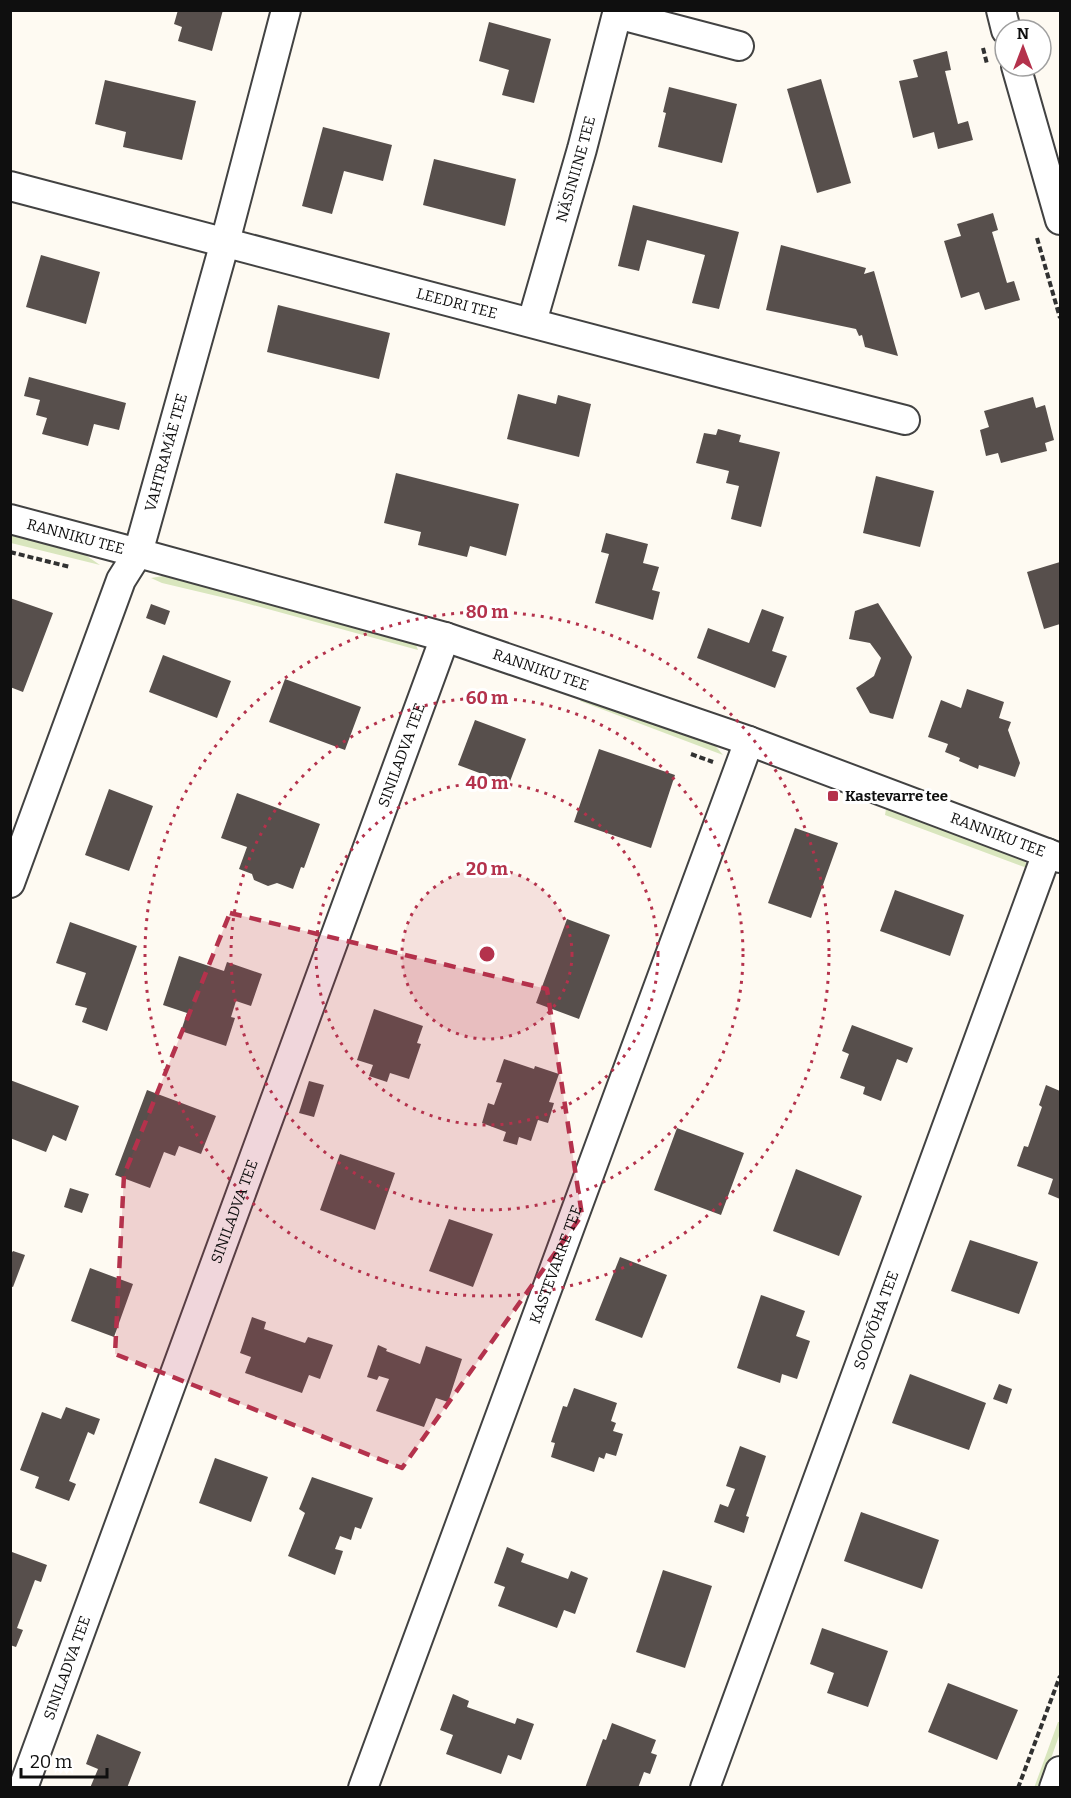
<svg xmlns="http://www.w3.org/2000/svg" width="1071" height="1798" font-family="Bitter,serif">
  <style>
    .green { fill: #d9e6be }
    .building { fill: #574f4c }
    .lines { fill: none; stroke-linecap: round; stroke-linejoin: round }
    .minor-casing { stroke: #424242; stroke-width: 32 }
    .path { stroke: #313131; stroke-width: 4; stroke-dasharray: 6 3; stroke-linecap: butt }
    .minor { stroke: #fff; stroke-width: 28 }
    .marked { fill: #b4324c; fill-opacity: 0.2; stroke: #b4324c; stroke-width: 4.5; stroke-dasharray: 12 8; stroke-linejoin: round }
    .ring { fill: none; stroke: #b4324c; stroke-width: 3; stroke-dasharray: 3 6 }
    .poi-dot { fill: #b4324c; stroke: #fff; stroke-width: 2 }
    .labels { text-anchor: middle; stroke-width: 6; stroke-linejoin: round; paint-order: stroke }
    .street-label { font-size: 15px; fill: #0f0f0f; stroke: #fff }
    .poi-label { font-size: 15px; font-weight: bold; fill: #0f0f0f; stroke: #fff; text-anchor: start }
    .centre { fill: #b4324c; stroke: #fff; stroke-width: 3 }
    .ring-label { font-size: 18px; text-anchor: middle; font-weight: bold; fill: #b4324c; stroke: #fff; stroke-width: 6; stroke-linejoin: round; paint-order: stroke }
  </style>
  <rect width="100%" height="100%" fill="#fefaf2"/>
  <path class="green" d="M10 535 84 554 100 565 11 543Z
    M163 576 415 642 418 650 238 601 162 583 151 578Z
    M585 696 713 743 723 755 580 701Z
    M886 809 1019 857 1026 863 1027 868 885 815Z
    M1058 1722H1060V1733L1041 1787 1034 1788Z"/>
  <path class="building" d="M178 10H223L212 51 178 41 182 27 174 24Z
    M489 22 551 39 534 103 502 95 509 70 479 61Z
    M947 51 951 70 945 71 958 124 968 121 973 140 938 149 934 132 913 138 899 81 918 77 913 60Z
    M821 79 851 183 817 193 787 89Z
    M105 80 196 101 182 160 123 147 126 132 95 124Z
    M669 87 737 104 722 163 658 147 666 113 663 112Z
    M323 127 392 145 383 181 344 171 332 214 302 206Z
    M434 159 516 179 505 226 423 205Z
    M633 205 739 232 719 309 692 303 705 255 647 240 639 271 618 266Z
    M993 213 998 230 992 232 1007 283 1014 281 1020 300 985 310 979 292 961 298 944 241 961 236 957 224Z
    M781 245 866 268 864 274 874 271 898 356 865 347 862 335 859 336 856 329 766 310Z
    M41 255 100 272 86 324 26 307Z
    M278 305 390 333 379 379 267 352Z
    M29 377 126 403 119 430 94 424 88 446 42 434 47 418 36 415 40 400 24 396Z
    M518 394 556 404 558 395 591 404 579 457 507 439Z
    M1033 397 1036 408 1045 405 1054 440 1045 443 1047 451 1001 463 998 453 986 456 980 430 989 427 984 411Z
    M718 429 741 435 739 442 780 452 761 527 731 519 739 486 726 483 729 471 696 463 704 433 716 435Z
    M396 473 519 504 506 556 470 546 467 557 418 545 421 532 384 523Z
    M876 476 934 491 920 547 863 533Z
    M606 533 648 544 643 563 659 567 652 590 660 592 653 620 595 603 609 554 601 552Z
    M1060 562V624L1044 629 1027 572Z
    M10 598 53 613 23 692 10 687Z
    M878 603 912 657 893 719 870 713 856 688 874 676 881 658 870 643 849 639 855 611Z
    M151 604 170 611 165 625 146 618Z
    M762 609 784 617 772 651 787 656 775 688 697 658 708 628 749 643Z
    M163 655 231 681 217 718 149 692Z
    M285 679 361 707 345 750 269 722Z
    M967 689 1004 702 999 718 1011 722 1008 730 1020 763 1015 777 979 765 978 769 959 761 960 758 945 752 948 744 928 737 941 700 961 708Z
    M475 720 526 739 509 784 458 765Z
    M599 749 675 775 651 848 574 822Z
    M109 789 153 806 129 871 85 855Z
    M237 793 320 824 304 868 301 867 293 889 277 883 268 886 254 880 252 874 239 869 247 847 221 838Z
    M795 828 838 843 811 918 768 903Z
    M895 890 964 915 950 956 880 931Z
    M567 919 610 935 579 1019 536 1003Z
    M70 922 137 946 107 1031 82 1022 87 1008 75 1005 86 973 56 963Z
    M179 956 224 971 227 962 262 974 251 1006 236 1001 231 1017 235 1018 226 1046 181 1031 187 1013 163 1005Z
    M374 1009 423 1026 417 1043 421 1044 409 1079 390 1073 387 1082 369 1076 373 1065 357 1060Z
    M852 1025 913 1048 907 1063 897 1059 881 1101 863 1094 865 1087 840 1078 849 1054 842 1051Z
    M504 1059 534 1069 535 1066 559 1074 549 1102 554 1103 548 1123 538 1120 531 1141 519 1137 517 1145 503 1141 506 1132 482 1123 488 1103 494 1105 502 1083 496 1082Z
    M10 1080 79 1106 66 1141 53 1135 46 1152 10 1138Z
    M309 1081 324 1085 314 1117 299 1113Z
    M1046 1085 1060 1091V1199L1048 1194 1053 1179 1017 1166 1024 1146 1028 1147 1042 1107 1039 1105Z
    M147 1090 216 1116 201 1154 179 1146 175 1156 164 1152 150 1188 115 1175Z
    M677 1128 744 1153 721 1215 654 1190Z
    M340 1154 395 1173 375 1230 320 1210Z
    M796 1169 862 1196 839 1256 773 1231Z
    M70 1188 89 1194 82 1213 64 1207Z
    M449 1219 493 1234 473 1287 429 1271Z
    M970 1240 1038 1262 1019 1314 951 1291Z
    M13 1251 25 1255 13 1287 10 1286V1255Z
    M620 1257 667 1275 642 1338 595 1320Z
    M90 1268 133 1284 114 1337 71 1321Z
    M761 1295 805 1311 796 1336 810 1341 797 1379 782 1374 780 1383 737 1368Z
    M252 1317 266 1322 264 1329 305 1343 308 1337 333 1345 320 1379 309 1375 302 1393 245 1373 251 1357 240 1353Z
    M378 1345 387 1349 386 1351 420 1364 426 1346 462 1359 448 1402 436 1398 424 1427 376 1411 389 1379 379 1376 377 1380 367 1377Z
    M910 1374 986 1403 969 1450 892 1423Z
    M999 1384 1012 1389 1007 1404 993 1399Z
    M574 1388 617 1403 611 1421 616 1423 613 1431 623 1434 616 1456 606 1453 604 1459 599 1457 594 1472 551 1457 555 1443 551 1442 563 1406 567 1407Z
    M66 1407 100 1419 94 1435 88 1432 69 1481 76 1484 69 1501 35 1488 39 1477 20 1470 42 1412 61 1419Z
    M740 1446 766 1456 746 1516 749 1517 744 1533 714 1522 720 1504 728 1507 735 1489 726 1486Z
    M215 1458 268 1477 251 1522 199 1503Z
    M312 1477 373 1498 361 1529 355 1527 351 1540 340 1536 335 1549 343 1551 335 1575 288 1556 305 1513 299 1509Z
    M861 1512 939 1540 922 1589 844 1561Z
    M507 1547 524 1554 521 1562 568 1579 571 1571 588 1578 575 1614 564 1610 557 1628 498 1606 505 1587 494 1583Z
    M12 1552 47 1565 41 1582 35 1580 17 1628 23 1630 16 1647 10 1645Z
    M663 1570 712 1586 685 1668 636 1652Z
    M822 1628 888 1651 868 1707 827 1693 834 1673 810 1664Z
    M948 1683 1018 1710 997 1760 928 1732Z
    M453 1694 469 1701 467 1707 515 1724 517 1718 534 1724 521 1760 508 1755 501 1774 446 1754 453 1735 440 1730Z
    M612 1723 656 1740 651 1753 657 1755 650 1774 644 1772 638 1788H585L603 1739 606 1740Z
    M97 1734 141 1752 127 1788H90L98 1769 86 1764Z"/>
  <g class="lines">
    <g class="minor-casing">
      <g id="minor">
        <path d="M1001 10 1006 30"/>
        <path d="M617 14 739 46"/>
        <path d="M1016 66 1060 220"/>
        <path id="s1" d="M10 186 725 374 905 420"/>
        <path id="s2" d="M532 322 582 149 618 10"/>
        <path id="s3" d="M10 519 138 553 445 637 749 741 1060 858"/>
        <path id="s4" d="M10 883 121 580 138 553 225 242 286 10"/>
        <path id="s5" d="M23 1788 445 637"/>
        <path id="s6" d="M363 1788 749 741"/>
        <path id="s7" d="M705 1788 1047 853"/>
        <path d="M1054 1788 1060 1771"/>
      </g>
    </g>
    <path class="path" d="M983 48 987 64
      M1037 238 1060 318
      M10 552 70 567
      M691 754 713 762
      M1018 1788 1060 1676"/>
    <use href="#minor" class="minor"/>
  </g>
  <path class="marked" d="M230 913 547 989 582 1215 402 1468 115 1354 124 1175Z"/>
  <circle cx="487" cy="954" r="85" fill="#b4324c" fill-opacity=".12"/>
  <g class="ring">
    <circle cx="487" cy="954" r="85"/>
    <circle cx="487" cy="954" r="171"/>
    <circle cx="487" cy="954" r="256"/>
    <circle cx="487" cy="954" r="342"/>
  </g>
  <rect class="poi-dot" x="827" y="790" width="12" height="12" rx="3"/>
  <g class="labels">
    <g class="street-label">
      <text dy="5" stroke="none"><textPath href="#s2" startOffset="159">NÄSINIINE TEE</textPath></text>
      <text dy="5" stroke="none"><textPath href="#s1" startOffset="462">LEEDRI TEE</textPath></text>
      <text dy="5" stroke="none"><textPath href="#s4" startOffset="459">VAHTRAMÄE TEE</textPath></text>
      <text dy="5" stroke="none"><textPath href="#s3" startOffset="68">RANNIKU TEE</textPath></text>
      <text dy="5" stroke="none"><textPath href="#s3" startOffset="552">RANNIKU TEE</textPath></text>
      <text dy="5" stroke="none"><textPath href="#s5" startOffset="1100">SINILADVA TEE</textPath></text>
      <text dy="5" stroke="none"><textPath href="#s3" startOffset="1038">RANNIKU TEE</textPath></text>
      <text dy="5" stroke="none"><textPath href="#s5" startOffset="614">SINILADVA TEE</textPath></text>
      <text dy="5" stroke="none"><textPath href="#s6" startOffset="558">KASTEVARRE TEE</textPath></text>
      <text dy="5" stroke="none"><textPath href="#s7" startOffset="498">SOOVÕHA TEE</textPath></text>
      <text dy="5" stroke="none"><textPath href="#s5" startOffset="128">SINILADVA TEE</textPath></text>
    </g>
    <g class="poi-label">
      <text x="845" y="801">Kastevarre tee</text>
    </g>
  </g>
  <circle cx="487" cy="954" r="9" class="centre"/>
  <g class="ring-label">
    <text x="487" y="618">80 m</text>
    <text x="487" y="704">60 m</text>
    <text x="487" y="789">40 m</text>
    <text x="487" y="875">20 m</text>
  </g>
  <rect width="1071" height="1798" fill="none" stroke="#0f0f0f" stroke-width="24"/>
  <g transform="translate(1023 48)"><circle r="28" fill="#ffffff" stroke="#9f9f9f" stroke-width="1.5"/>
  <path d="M0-4.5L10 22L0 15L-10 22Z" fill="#b4324c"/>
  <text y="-9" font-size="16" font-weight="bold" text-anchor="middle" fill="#0f0f0f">N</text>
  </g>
  <path d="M21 1768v9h86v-9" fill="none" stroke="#0f0f0f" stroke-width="3"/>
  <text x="30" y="1768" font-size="18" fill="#0f0f0f" stroke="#ffffff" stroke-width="4.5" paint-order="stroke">20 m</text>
</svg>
